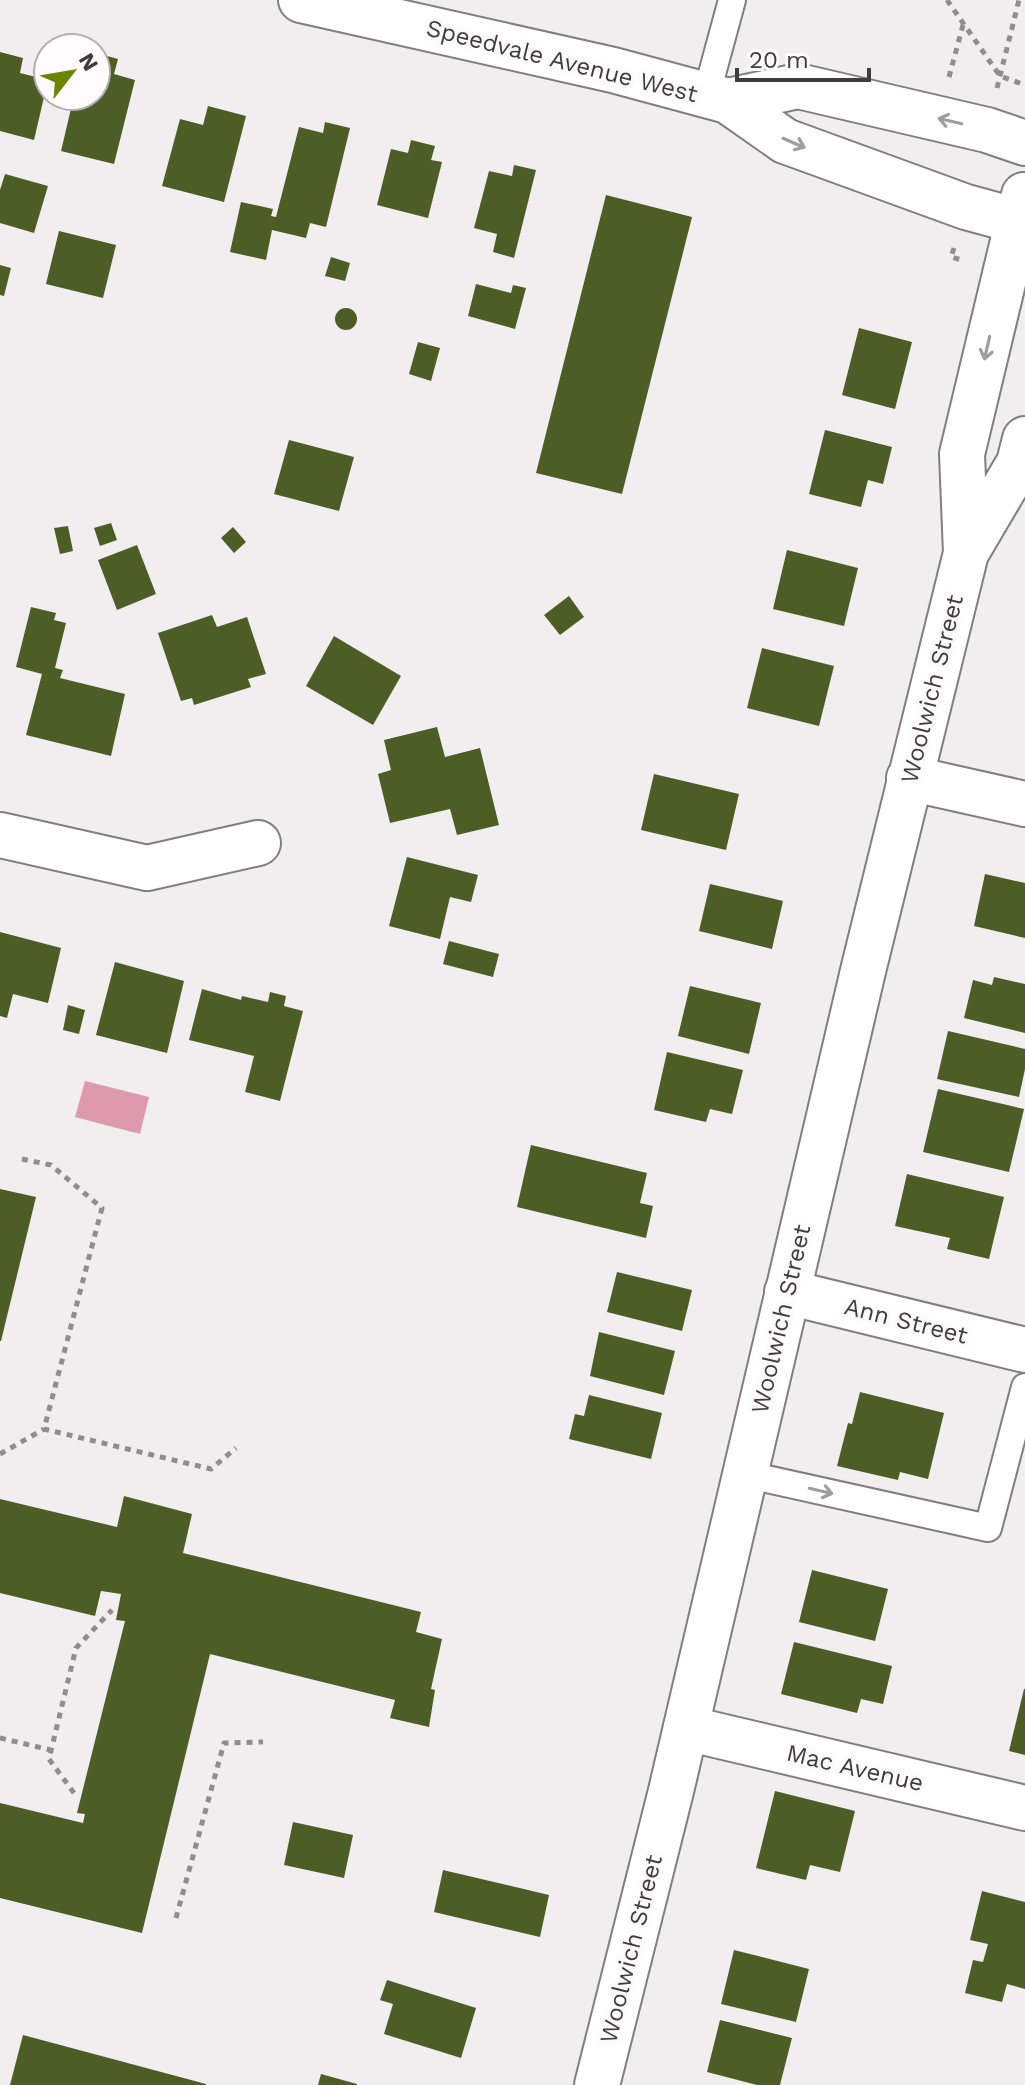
<svg xmlns="http://www.w3.org/2000/svg" width="1025" height="2085" font-family="'Work Sans',sans-serif">
  <style>
    .water { fill: #dc9aac }
    .building { fill: #4c5e26 }
    .lines { fill: none; stroke-linecap: round; stroke-linejoin: round }
    .service-casing { stroke: #817e7e; stroke-width: 30 }
    .minor-casing { stroke: #817e7e; stroke-width: 48 }
    .secondary-casing { stroke: #817e7e; stroke-width: 48 }
    .path { stroke: #908d8e; stroke-width: 5; stroke-dasharray: 6 6; stroke-linecap: butt }
    .service { stroke: #fff; stroke-width: 26 }
    .minor { stroke: #fff; stroke-width: 44 }
    .secondary { stroke: #fff; stroke-width: 44 }
    .oneway { stroke: #9e9e9e }
    .labels { text-anchor: middle; stroke-width: 8; stroke-linejoin: round; paint-order: stroke }
    .street-label { font-size: 24px; fill: #3e3c3d; stroke: #fffbfc }
  </style>
  <rect width="100%" height="100%" fill="#f2eeef"/>
  <path class="water" d="M85 1081 149 1097 140 1134 75 1117Z"/>
  <path class="building" d="M0 52 23 58 20 73 48 80 34 140 0 131Z
    M96 53 118 59 114 74 135 80 114 164 61 151 74 96H96Z
    M208 106 246 116 224 202 162 186 180 119 203 125Z
    M325 122 350 128 326 227 310 223 306 238 272 230 266 260 230 252 241 202 273 209 271 216 276 217 299 127 323 133Z
    M411 140 435 146 431 160 442 162 428 218 377 205 391 149 408 153Z
    M514 165 536 170 514 258 493 252 497 234 474 228 489 171 512 176Z
    M5 174 48 186 34 233 0 223V190Z
    M606 195 692 217 622 494 536 473Z
    M59 231 116 245 103 298 46 284Z
    M331 257 350 263 345 281 325 276Z
    M0 265 11 268 4 296 0 295Z
    M476 284 511 293 513 285 526 288 515 329 468 316Z
    M335 319a11 11 0 1 1 22 0a11 11 0 1 1-22 0Z
    M859 328 912 342 895 409 842 395Z
    M418 342 440 348 431 381 409 374Z
    M825 430 892 447 883 484 868 480 861 507 809 494Z
    M289 440 354 457 339 511 274 494Z
    M111 523 117 540 100 546 94 528Z
    M68 526 73 551 60 554 54 528Z
    M233 527 246 542 234 553 221 538Z
    M137 545 156 594 117 610 98 560Z
    M787 550 858 568 844 626 773 609Z
    M569 596 584 617 560 635 544 615Z
    M31 607 56 613 54 620 66 623 55 668 63 670 60 678 125 694 111 756 26 735 42 674 16 667Z
    M212 615 217 627 247 617 266 674 248 679 251 687 194 705 192 698 181 701 158 633Z
    M334 636 401 676 373 725 306 686Z
    M762 648 834 666 819 726 747 708Z
    M437 727 445 757 480 748 499 825 457 835 450 809 390 823 378 774 391 770 384 740Z
    M654 774 739 794 726 850 641 830Z
    M407 857 478 875 471 902 450 897 440 939 389 926Z
    M985 874 1025 883V938L974 926Z
    M710 884 783 901 772 949 699 931Z
    M0 932 61 948 48 1003 13 994 7 1018 0 1016Z
    M449 941 499 954 493 977 443 964Z
    M115 962 184 981 167 1053 96 1035Z
    M994 977 1025 984V1033L964 1018 973 980 992 985Z
    M690 986 761 1003 749 1054 678 1036Z
    M202 989 241 1000 242 996 268 1002 270 992 286 996 284 1006 303 1011 280 1101 245 1092 254 1056 189 1040Z
    M68 1005 85 1010 79 1034 63 1030Z
    M948 1031 1025 1049V1069L1019 1097 937 1079Z
    M667 1052 743 1070 732 1114 710 1109 706 1122 654 1110Z
    M938 1089 1024 1109 1009 1172 923 1152Z
    M531 1145 647 1173 640 1203 653 1206 646 1238 517 1207Z
    M907 1174 1004 1197 989 1259 947 1249 950 1238 895 1226Z
    M0 1189 36 1197 1 1341H0Z
    M617 1272 692 1290 682 1331 607 1312Z
    M599 1332 675 1351 664 1395 590 1376Z
    M860 1392 944 1413 928 1479 900 1472 898 1480 837 1466 848 1423 852 1424Z
    M589 1395 662 1413 651 1459 569 1439 575 1414 584 1416Z
    M124 1496 192 1514 183 1553 421 1612 416 1632 442 1639 431 1689 435 1690 429 1727 390 1718 395 1700 210 1654 142 1933 0 1898V1803L83 1823 85 1814 77 1813 125 1621 116 1620 121 1594 101 1591 95 1616 0 1593V1499L117 1527Z
    M812 1570 888 1589 875 1641 799 1622Z
    M794 1642 892 1666 883 1704 861 1699 857 1713 781 1694Z
    M1024 1689H1025V1755L1009 1751Z
    M775 1791 855 1811 840 1872 810 1865 806 1880 756 1868Z
    M293 1822 353 1835 344 1878 284 1865Z
    M443 1870 549 1895 540 1937 434 1912Z
    M982 1891 1025 1902V1989L1007 1984 1002 2002 965 1993 973 1960 983 1962 988 1944 970 1940Z
    M734 1950 809 1969 796 2022 721 2004Z
    M387 1980 476 2008 461 2058 384 2034 393 2004 380 2000Z
    M720 2020 792 2038 780 2085H757L707 2072Z
    M23 2035 206 2084V2085H10Z
    M321 2074 357 2084V2085H318Z"/>
  <g class="lines">
    <g class="service-casing">
      <path id="service" d="M706 96 732 0
        M744 1474 988 1528 1025 1387"/>
    </g>
    <g class="minor-casing">
      <path id="minor" d="M909 778 1025 804
        M0 835 147 868 258 843
        M787 1292 1025 1350
        M686 1728 1025 1808"/>
    </g>
    <g class="secondary-casing">
      <path id="secondary" d="M301 0 613 70 728 101 785 141 966 207 1025 223
        M728 101 798 86 987 130 1025 143
        M966 553 962 454 1024 195
        M597 2085 671 1791 863 971 966 553 1019 463 1025 439"/>
    </g>
    <path class="path" d="M947 0 1000 76 1025 85
      M949 77 963 25
      M997 88 1019 0
      M954 248 951 257 962 260
      M22 1159 51 1165 102 1208 44 1429 211 1469 236 1448
      M0 1454 44 1429
      M0 1738 51 1750
      M74 1793 49 1759 76 1648 112 1610
      M176 1918 224 1743 263 1742"/>
    <use href="#service" class="service"/>
    <use href="#minor" class="minor"/>
    <use href="#secondary" class="secondary"/>
  </g>
  <defs><path id="oneway-shaft" d="M-6 0H5M1.5-3L5.5 0L1.5 3" fill="none" stroke-width="1.6" stroke-linecap="round" stroke-linejoin="round" transform="scale(2)"/></defs>
  <g class="oneway">
    <use href="#oneway-shaft" transform="translate(950 121) rotate(-167)"/>
    <use href="#oneway-shaft" transform="translate(794 143) rotate(23)"/>
    <use href="#oneway-shaft" transform="translate(987 348) rotate(103)"/>
    <use href="#oneway-shaft" transform="translate(821 1491) rotate(13)"/>
  </g>
  <g class="labels">
    <g class="street-label">
      <text transform="translate(562 61) rotate(14)" y="8">Speedvale Avenue West</text>
      <text transform="translate(932 689) rotate(-76)" y="8">Woolwich Street</text>
      <text transform="translate(781 1319) rotate(-77)" y="8">Woolwich Street</text>
      <text transform="translate(906 1321) rotate(14)" y="8">Ann Street</text>
      <text transform="translate(855 1768) rotate(13)" y="8">Mac Avenue</text>
      <text transform="translate(631 1949) rotate(-76)" y="8">Woolwich Street</text>
    </g>
  </g>
  <g transform="translate(72 72) rotate(59)"><circle r="38" fill="#fffbfc" stroke="#b2afb0" stroke-width="2"/>
  <path d="M0-6L14 30L0 20L-14 30Z" fill="#678702"/>
  <text y="-12" font-size="22" font-weight="bold" text-anchor="middle" fill="#3e3c3d">N</text>
  </g>
  <path d="M737 68v12h132v-12" fill="none" stroke="#3e3c3d" stroke-width="4"/>
  <text x="749" y="68" font-size="24" fill="#3e3c3d" stroke="#fffbfc" stroke-width="6" paint-order="stroke">20 m</text>
</svg>
